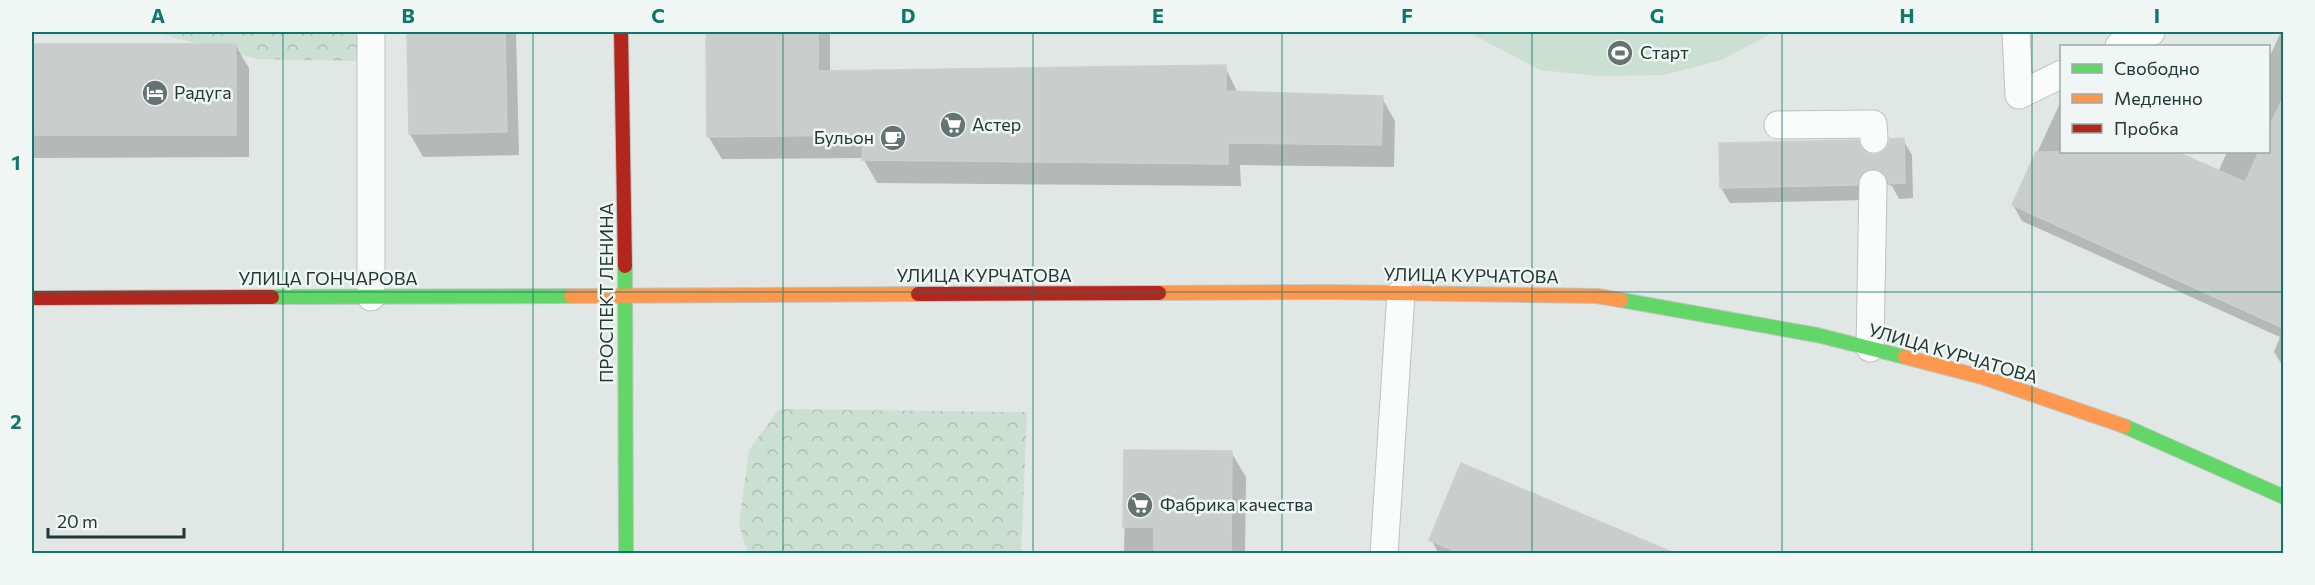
<svg xmlns="http://www.w3.org/2000/svg" width="2315" height="585" font-family="Commissioner,sans-serif">
  <style>
    .grass { fill: #cbdfd2 }
    .forest { fill: url(#forest-crowns) }
    .shadow { fill: #0003 }
    .building { fill: #c9cecc; stroke: #cad0cd; stroke-width: 1.5 }
    .lines { fill: none; stroke-linecap: round; stroke-linejoin: round }
    .lane-casing { stroke: #bec3c1; stroke-width: 29 }
    .fast-casing { stroke: #bec4c2; stroke-width: 16 }
    .slow-casing { stroke: #bec4c2; stroke-width: 16 }
    .jam-casing { stroke: #bec4c2; stroke-width: 16 }
    .lane { stroke: #fafbfb; stroke-width: 27 }
    .fast { stroke: #63d668; stroke-width: 14 }
    .slow { stroke: #ff974d; stroke-width: 14 }
    .jam { stroke: #b3261e; stroke-width: 14 }
    .grid { fill: none; stroke: #0f766e; stroke-width: 1.5; stroke-opacity: 0.55 }
    .labels { text-anchor: middle; stroke-width: 5; stroke-linejoin: round; paint-order: stroke }
    .poi-label { font-size: 18px; fill: #213833; stroke: #eff6f3; text-anchor: start }
    .street-label { font-size: 18px; fill: #213833; stroke: #eff6f3 }
    .neatline { fill: none; stroke: #0f766e; stroke-width: 2 }
    .grid-label { font-size: 20px; text-anchor: middle; font-weight: bold; fill: #0f766e }
  </style>
  <defs>
    <pattern id="forest-crowns" width="20" height="18" patternUnits="userSpaceOnUse" patternTransform="scale(1.5)"><rect width="20" height="18" fill="#cbdfd2"/><path d="M2 6a3 3 0 1 1 6 0M12 15a3 3 0 1 1 6 0" fill="none" stroke="#aec0b5"/></pattern>
  </defs>
  <rect width="100%" height="100%" fill="#e1e7e4"/>
  <path class="grass" d="M1468 32H1775L1721 60 1664 75 1599 76 1540 70Z"/>
  <path class="forest" d="M153 32H358V61L258 59Z
    M779 409 1027 412 1021 553H748L739 525 749 450Z"/>
  <path class="shadow" d="M408 32H516L519 155 423 157 410 134Z
    M708 32H830V72L1225 67 1238 93 1382 98 1395 121 1394 167 1240 165 1241 186 877 183 863 158 722 159 708 136Z
    M2281 32H2284V368L2274 352 2280 337 2022 221 2013 205 2061 101 2062 152H2173L2218 172 2227 152H2268V60Z
    M235 45 249 68V157L32 158V46Z
    M1903 140 1912 155 1913 198 1899 199 1892 186 1882 183 1866 200 1730 203 1721 188 1857 141 1864 152 1875 156 1884 153Z
    M1126 451 1231 452 1246 477 1245 554H1124Z
    M1431 539 1671 554H1439Z"/>
  <path class="building" d="M407 32H505L507 132 409 134Z
    M706 32H818V71L1226 65V91L1383 96 1381 145 1228 143V164L862 160 863 135 707 137Z
    M32 44H236V135H32Z
    M2283 98V328L2012 205 2036 152H2177L2245 182 2259 152H2268V130Z
    M1904 138 1905 183 1889 184 1887 177 1882 171 1873 168 1865 171 1860 175 1857 185 1720 188 1719 143 1858 140 1861 148 1867 153 1874 155 1883 152 1888 146 1890 139Z
    M1124 450 1232 451 1231 554H1154V527H1123Z
    M1461 463 1674 553V554H1462L1429 540Z"/>
  <g class="lines">
    <g class="lane-casing">
      <path id="lane" d="M371 32V297
        M2016 32 2019 95 2062 74
        M2119 46 2151 32
        M1778 125 1873 124 1874 139
        M1870 348 1873 184
        M1384 554 1401 293"/>
    </g>
    <g class="fast-casing">
      <path id="fast" d="M625 266 626 554
        M272 297 571 296
        M1621 300 1817 335 1905 357
        M2124 426 2284 497"/>
    </g>
    <g class="slow-casing">
      <path id="slow" d="M1159 293 1330 292 1597 296 1621 300
        M571 296 918 294
        M1905 357 1982 377 2124 426"/>
    </g>
    <g class="jam-casing">
      <path id="jam" d="M621 32 625 266
        M918 294 1159 293
        M32 298 272 297"/>
    </g>
    <use href="#lane" class="lane"/>
    <use href="#fast" class="fast"/>
    <use href="#slow" class="slow"/>
    <use href="#jam" class="jam"/>
  </g>
  <path class="grid" d="M283 32V554M533 32V554M783 32V554M1033 32V554M1282 32V554M1532 32V554M1782 32V554M2032 32V554M32 292H2284"/>
  <defs>
    <g id="stadium-disc" transform="scale(1.35)"><circle r="9.5" fill="#647571" stroke="#eff6f3"/><path d="M0-5a6.5 5 0 1 0 0 10a6.5 5 0 1 0 0-10ZM-3.5-1.8h7v3.6h-7Z" fill="#fff"/></g>
    <g id="hotel-disc" transform="scale(1.35)"><circle r="9.5" fill="#647571" stroke="#eff6f3"/><path d="M-6-4.5h1.5V1H6V5H4.5V3h-9V5H-6ZM-4 0a1.8 1.8 0 1 1 3.6 0ZM.5 0V-2.5h3Q6-2.5 6 0Z" fill="#fff"/></g>
    <g id="supermarket-disc" transform="scale(1.35)"><circle r="9.5" fill="#647571" stroke="#eff6f3"/><path d="M-6-5.5h2.5l.6 2H6L4.5 2H-2.5L-4.4-4H-6ZM-1.5 3.2a1.3 1.3 0 1 0 .1 0ZM3 3.2a1.3 1.3 0 1 0 .1 0Z" fill="#fff"/></g>
    <g id="cafe-disc" transform="scale(1.35)"><circle r="9.5" fill="#647571" stroke="#eff6f3"/><path d="M-5.5-4.5H6V0H3Q3 3.5 0 3.5H-2.5Q-5.5 3.5-5.5 0ZM3-3.2v2h1.7v-2ZM-6 4.5H4V6H-6Z" fill="#fff"/></g>
  </defs>
  <g fill-rule="evenodd">
    <use href="#stadium-disc" x="1620" y="53"/>
    <use href="#hotel-disc" x="155" y="93"/>
    <use href="#supermarket-disc" x="953" y="125"/>
    <use href="#cafe-disc" x="893" y="138"/>
    <use href="#supermarket-disc" x="1140" y="505"/>
  </g>
  <g class="labels">
    <g class="poi-label">
      <text x="1640" y="59">Старт</text>
      <text x="174" y="99">Радуга</text>
      <text x="972" y="131">Астер</text>
      <text x="874" y="144" text-anchor="end">Бульон</text>
      <text x="1160" y="511">Фабрика качества</text>
    </g>
    <g class="street-label">
      <text x="984" y="282">УЛИЦА КУРЧАТОВА</text>
      <text transform="translate(1471 276) rotate(1)" y="6">УЛИЦА КУРЧАТОВА</text>
      <text x="328" y="285">УЛИЦА ГОНЧАРОВА</text>
      <text transform="translate(607 293) rotate(-90)" y="6">ПРОСПЕКТ ЛЕНИНА</text>
      <text transform="translate(1953 354) rotate(16)" y="6">УЛИЦА КУРЧАТОВА</text>
    </g>
  </g>
  <rect width="2315" height="585" fill="none" stroke="#eff6f3" stroke-width="66"/>
  <rect x="2060" y="45" width="210" height="108" fill="#eff6f3" stroke="#9daaa6" stroke-width="1.5"/>
  <rect x="2072" y="64" width="30" height="9" fill="#63d668" stroke="#9daaa6" stroke-width="1.5"/>
  <text x="2114" y="75" font-size="18" fill="#213833">Свободно</text>
  <rect x="2072" y="94" width="30" height="9" fill="#ff974d" stroke="#9daaa6" stroke-width="1.5"/>
  <text x="2114" y="105" font-size="18" fill="#213833">Медленно</text>
  <rect x="2072" y="124" width="30" height="9" fill="#b3261e" stroke="#9daaa6" stroke-width="1.5"/>
  <text x="2114" y="135" font-size="18" fill="#213833">Пробка</text>
  <path d="M48 528v9h136v-9" fill="none" stroke="#213833" stroke-width="3"/>
  <text x="57" y="528" font-size="18" fill="#213833" stroke="#eff6f3" stroke-width="4.5" paint-order="stroke">20 m</text>
  <rect x="33" y="33" width="2249" height="519" class="neatline"/>
  <g class="grid-label">
    <text x="158" y="23">A</text>
    <text x="408" y="23">B</text>
    <text x="658" y="23">C</text>
    <text x="908" y="23">D</text>
    <text x="1158" y="23">E</text>
    <text x="1407" y="23">F</text>
    <text x="1657" y="23">G</text>
    <text x="1907" y="23">H</text>
    <text x="2157" y="23">I</text>
    <text x="16" y="170">1</text>
    <text x="16" y="429">2</text>
  </g>
</svg>
